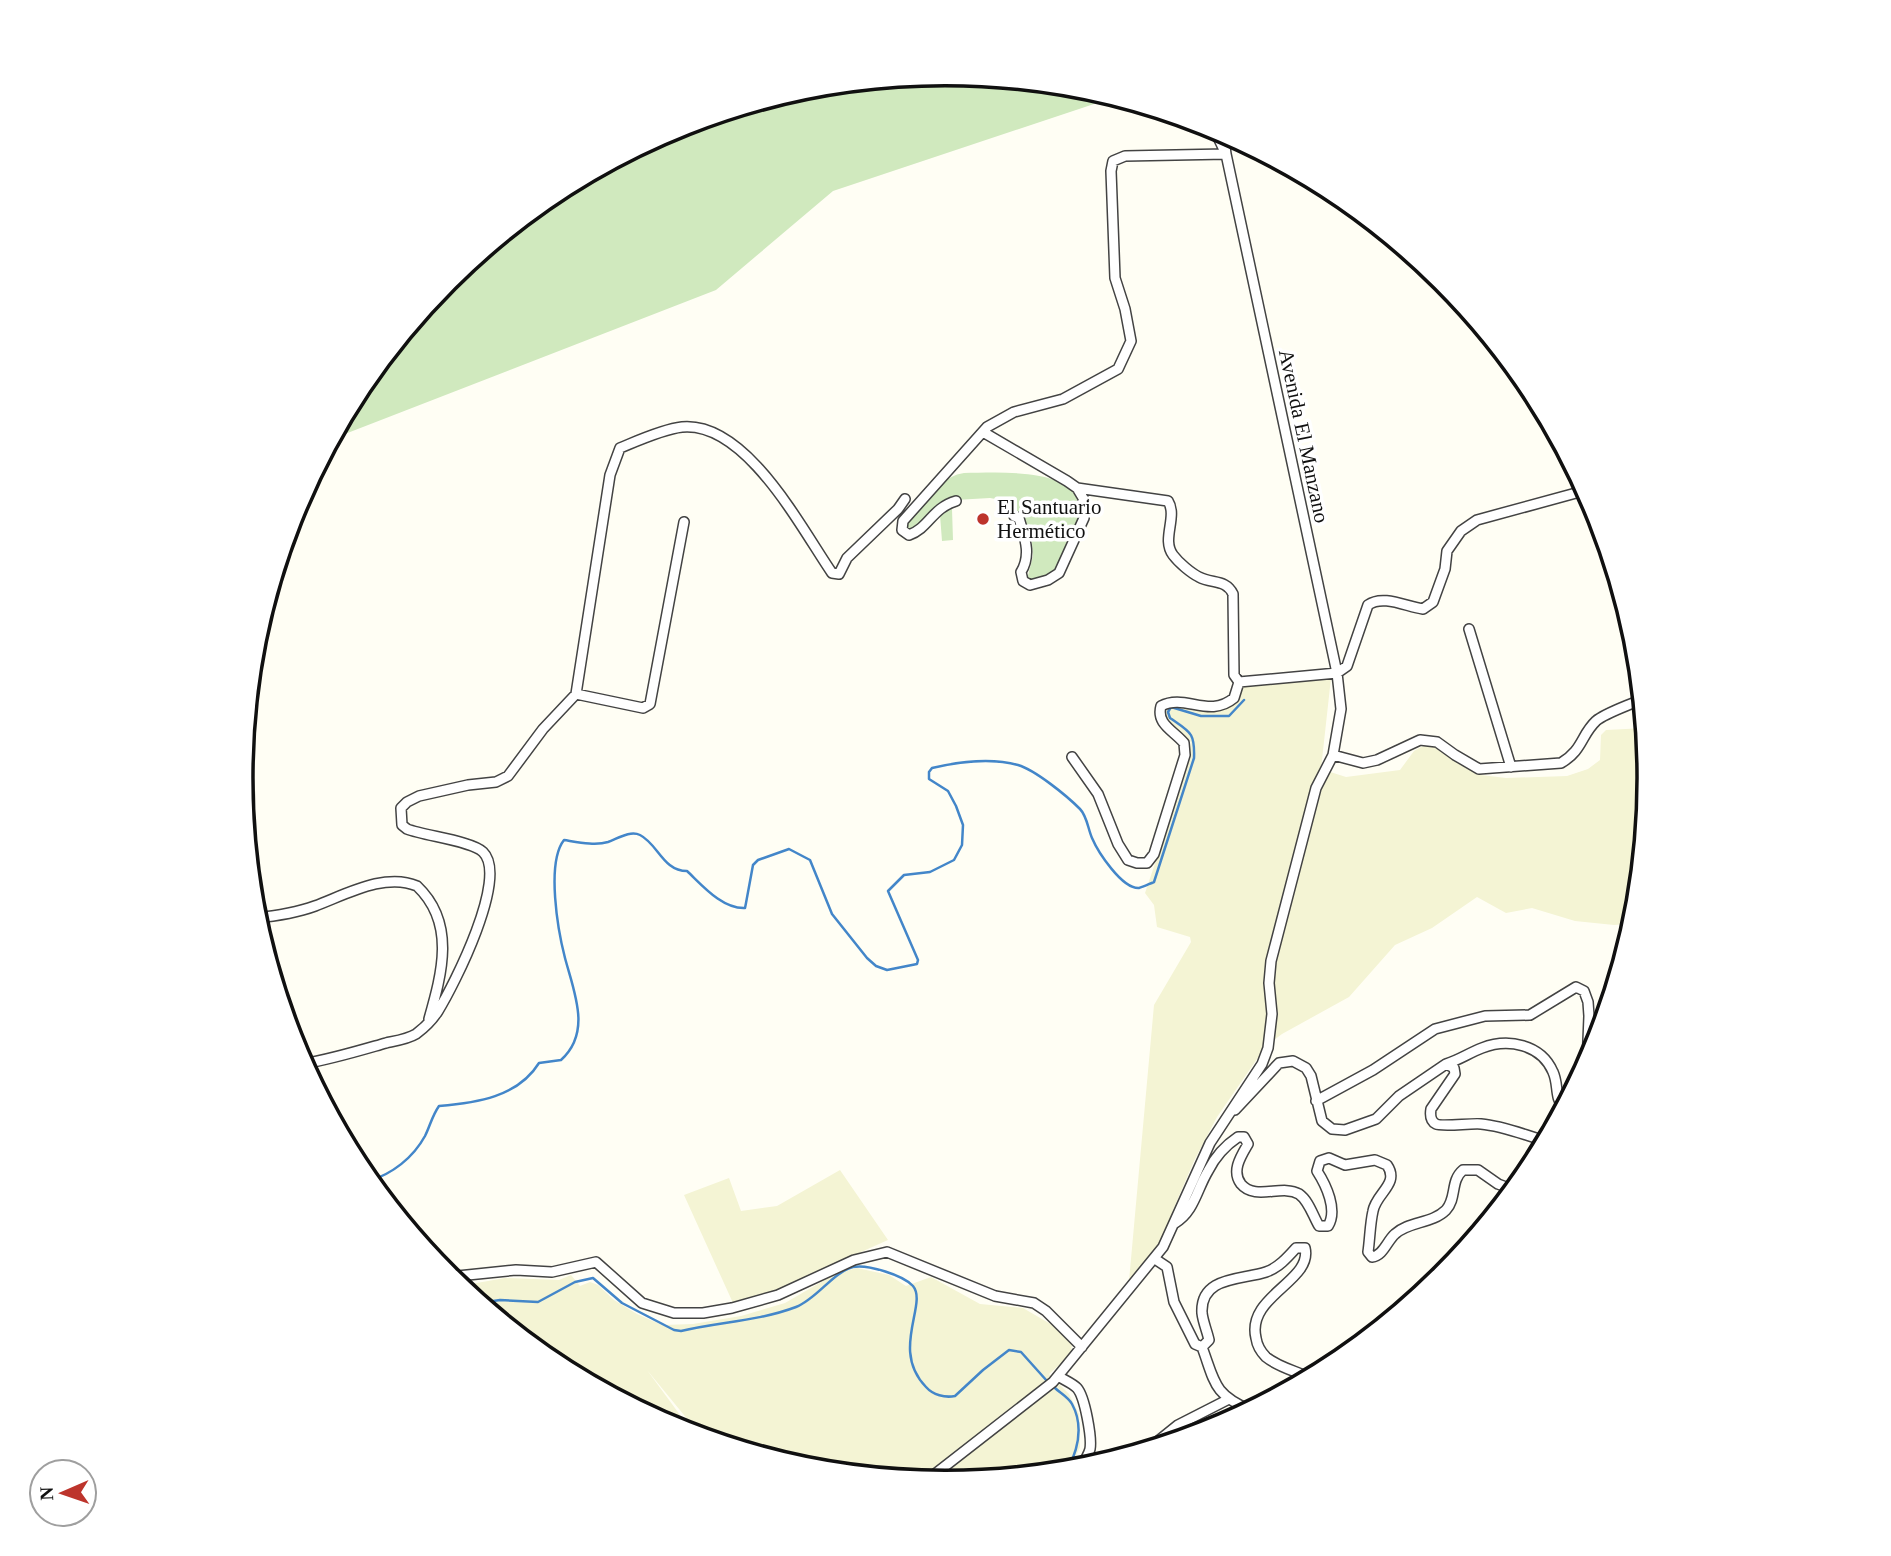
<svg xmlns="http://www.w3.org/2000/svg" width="1891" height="1556" font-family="'Times New Roman',serif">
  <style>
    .farmland { fill: #f4f4d4 }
    .green { fill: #d0e9be }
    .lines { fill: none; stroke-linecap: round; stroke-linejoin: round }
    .stream { stroke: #4386c9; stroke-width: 2.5 }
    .street-casing { stroke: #434343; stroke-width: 12 }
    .street { stroke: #fff; stroke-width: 9 }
    .poi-dot { fill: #bd342c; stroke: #fff; stroke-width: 2.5 }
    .labels { text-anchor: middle; stroke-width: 7; stroke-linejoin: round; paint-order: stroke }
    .street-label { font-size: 21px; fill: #101010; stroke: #fff }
    .poi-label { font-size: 21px; fill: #101010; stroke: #fff; text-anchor: start }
    .rim { fill: none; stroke: #101010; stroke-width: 3.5 }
  </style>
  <rect width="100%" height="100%" fill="#fffef4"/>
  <path class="farmland" d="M1331 678 1321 769 1346 777 1400 770 1414 751 1421 747 1432 744 1465 767 1481 775 1506 778 1567 776 1588 769 1600 760 1601 735 1606 730 1645 728 1650 778 1635 920 1627 924 1614 925 1575 921 1532 908 1506 913 1477 897 1432 928 1395 945 1349 997 1282 1034 1266 1046 1217 1117 1194 1161 1173 1210 1162 1244 1129 1281 1154 1005 1191 942 1190 937 1157 927 1154 905 1145 893 1184 778 1191 742 1164 717 1167 706H1189L1214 711 1226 709 1237 699 1242 686Z
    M840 1170 888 1240 769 1293 733 1303 684 1195 729 1178 741 1211 777 1206Z
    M857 1268 889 1275 906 1286 931 1277 980 1304 1023 1308 1054 1326 1069 1339 1072 1344 1071 1351 1066 1359 1049 1374 1069 1394 1079 1414 1080 1447 1070 1470 945 1482 808 1469 702 1437 647 1370 694 1434 676 1429 554 1364 455 1282 471 1284 505 1278 559 1280 571 1275 580 1286 590 1282 598 1285 614 1300 637 1314 662 1325 693 1324 741 1316 785 1303 835 1274Z"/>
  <path class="green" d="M946 74 1083 87 1115 97 833 191 716 290 332 439 360 386 448 280 554 192 676 127 808 87Z
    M964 473C1004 473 1104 464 1073 533 1068 544 1063 564 1054 572 1049 577 1041 580 1035 583L1027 579 1033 556 1031 532 1013 506 1007 501 990 498 955 500 917 528 910 530 908 528 907 522C923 505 940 476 964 473Z
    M946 509H952L953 540 942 541 940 515Z"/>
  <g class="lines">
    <path class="stream" d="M369 1181C392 1174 413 1158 425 1136 430 1126 432 1116 439 1106 476 1103 518 1097 539 1063L561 1060C592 1032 574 992 565 958 558 931 546 863 564 840 577 842 595 846 608 842 617 839 630 830 640 835 658 844 663 871 687 871 702 885 722 909 745 908L746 903 753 865 758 860 789 849 810 860 832 914 867 958 876 966 887 970 917 964 918 960 888 891 904 875 930 872 954 860 962 845 963 825 956 806 948 791 929 779V772L932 768C958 762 992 758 1018 765 1035 770 1066 795 1080 809 1087 816 1088 829 1092 838 1098 852 1122 889 1139 888 1143 887 1149 884 1154 882L1194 758C1195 732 1190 732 1170 718L1168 712 1171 707 1201 716H1229L1244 700
      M480 1303 500 1300 538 1302 575 1282 593 1278 622 1303 674 1330 681 1331C719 1322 759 1321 796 1307 817 1299 833 1272 853 1267 867 1264 903 1275 913 1286 928 1304 890 1350 926 1387 933 1395 945 1398 955 1396L983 1370 1009 1350 1021 1352 1047 1381
      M1055 1388C1060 1393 1068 1397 1072 1404 1084 1426 1078 1450 1067 1471"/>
    <g class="street-casing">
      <path id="street" d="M983 432 1067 481 1077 488 1083 498 1084 518 1059 573 1048 580 1030 585 1023 581 1021 572C1032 554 1024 536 1019 518L1014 516
        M956 501C932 508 929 528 909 535L902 530 903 521 987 427 1014 412 1063 399 1118 369 1131 341 1125 309 1115 278 1111 171 1113 161 1125 156 1226 154 1223 131
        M1469 629 1511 767
        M1239 682 1337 673 1347 666 1368 605C1383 594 1407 607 1423 609L1433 602 1445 569 1447 551 1461 531 1477 520 1587 490
        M576 694 643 708 650 704 684 522
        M1333 755 1363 763 1377 760 1420 740 1437 742 1455 755 1479 769 1561 763C1583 750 1581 735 1596 721 1605 713 1630 705 1642 699
        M1072 757 1098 794 1118 844 1128 860 1137 863H1147L1154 854 1185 755 1184 743C1173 730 1156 724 1161 706 1185 693 1209 719 1234 698L1239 682 1234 675 1233 594C1226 579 1212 584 1199 577 1191 573 1179 563 1173 555 1161 539 1178 517 1168 501L1077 488
        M255 918C276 916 296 913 315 906 345 895 385 872 417 886 456 923 442 973 429 1019
        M303 1064C332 1059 358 1051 386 1043 395 1041 408 1039 416 1034 424 1028 433 1019 438 1011 454 985 509 877 483 852 472 841 425 836 407 829L402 825 401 808 407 802 419 796 468 785 496 782 508 776 543 729 576 694 610 475 620 448C637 441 663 429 682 427 746 421 801 528 832 573L839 574 847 558 898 509 905 499
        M1446 1064C1459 1060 1469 1053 1482 1048 1508 1038 1541 1044 1553 1072 1559 1085 1554 1097 1564 1109
        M1316 1101 1373 1070 1435 1029 1485 1016 1530 1015 1576 987 1584 991 1588 1002 1589 1016 1587 1066
        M1235 1110 1279 1063 1293 1061 1306 1068 1311 1076 1322 1121 1332 1129 1345 1130 1376 1119 1399 1096 1446 1064 1454 1068 1455 1074 1431 1109C1430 1115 1430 1121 1436 1124 1442 1127 1471 1123 1481 1124 1504 1126 1524 1135 1546 1141
        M1175 1223C1194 1212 1197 1189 1208 1171 1215 1157 1226 1145 1238 1137H1244L1248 1144C1241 1156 1231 1171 1241 1184 1255 1201 1282 1184 1299 1194 1309 1201 1313 1216 1319 1226H1328C1338 1210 1326 1185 1317 1171L1320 1161 1329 1158 1345 1165 1375 1160 1387 1165C1400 1184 1376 1193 1373 1211 1370 1224 1370 1238 1368 1252L1372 1257C1383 1256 1387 1241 1395 1234 1409 1221 1432 1224 1446 1210 1457 1198 1450 1181 1463 1170H1478L1498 1184 1514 1190
        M1155 1259 1167 1267 1174 1302 1195 1344 1202 1347 1209 1340C1207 1331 1203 1322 1202 1313 1200 1276 1242 1280 1266 1272 1278 1268 1287 1258 1296 1248H1305C1313 1281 1246 1296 1256 1338 1257 1345 1261 1352 1266 1357 1278 1367 1296 1371 1310 1378
        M448 1277 516 1270 552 1272 596 1262 642 1303 674 1313H703L732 1308 778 1295 854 1260 887 1252 995 1296 1034 1303 1046 1311 1082 1347
        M1202 1347C1215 1382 1213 1394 1250 1410
        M1058 1376C1064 1380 1072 1383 1077 1388 1085 1397 1092 1438 1090 1449 1088 1457 1083 1463 1079 1469
        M1147 1450 1178 1425 1227 1400
        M926 1481 1053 1382 1163 1247 1210 1143 1262 1064 1268 1048 1272 1014 1269 983 1271 961 1316 788 1333 755 1341 709 1337 673 1226 154 1213 127"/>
    </g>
    <use href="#street" class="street"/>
  </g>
  <circle class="poi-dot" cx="983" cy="519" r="7"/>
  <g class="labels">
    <g class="street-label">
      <text transform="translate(1304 436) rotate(78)" y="7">Avenida El Manzano</text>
    </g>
    <g class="poi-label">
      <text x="997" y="514">El Santuario<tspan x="997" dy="24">Hermético</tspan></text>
    </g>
  </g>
  <path d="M0 0H1891V1556H0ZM253 778a692 692 0 1 1 1384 0a692 692 0 1 1-1384 0Z" fill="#fff" fill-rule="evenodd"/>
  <path class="rim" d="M253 778a692 692 0 1 1 1384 0a692 692 0 1 1-1384 0Z"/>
  <g transform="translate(63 1493) rotate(268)"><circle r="33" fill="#ffffff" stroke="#9f9f9f" stroke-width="2"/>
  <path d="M0-5L12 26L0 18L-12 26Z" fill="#bd342c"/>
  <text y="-10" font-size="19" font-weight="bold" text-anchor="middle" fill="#101010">N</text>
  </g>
</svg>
